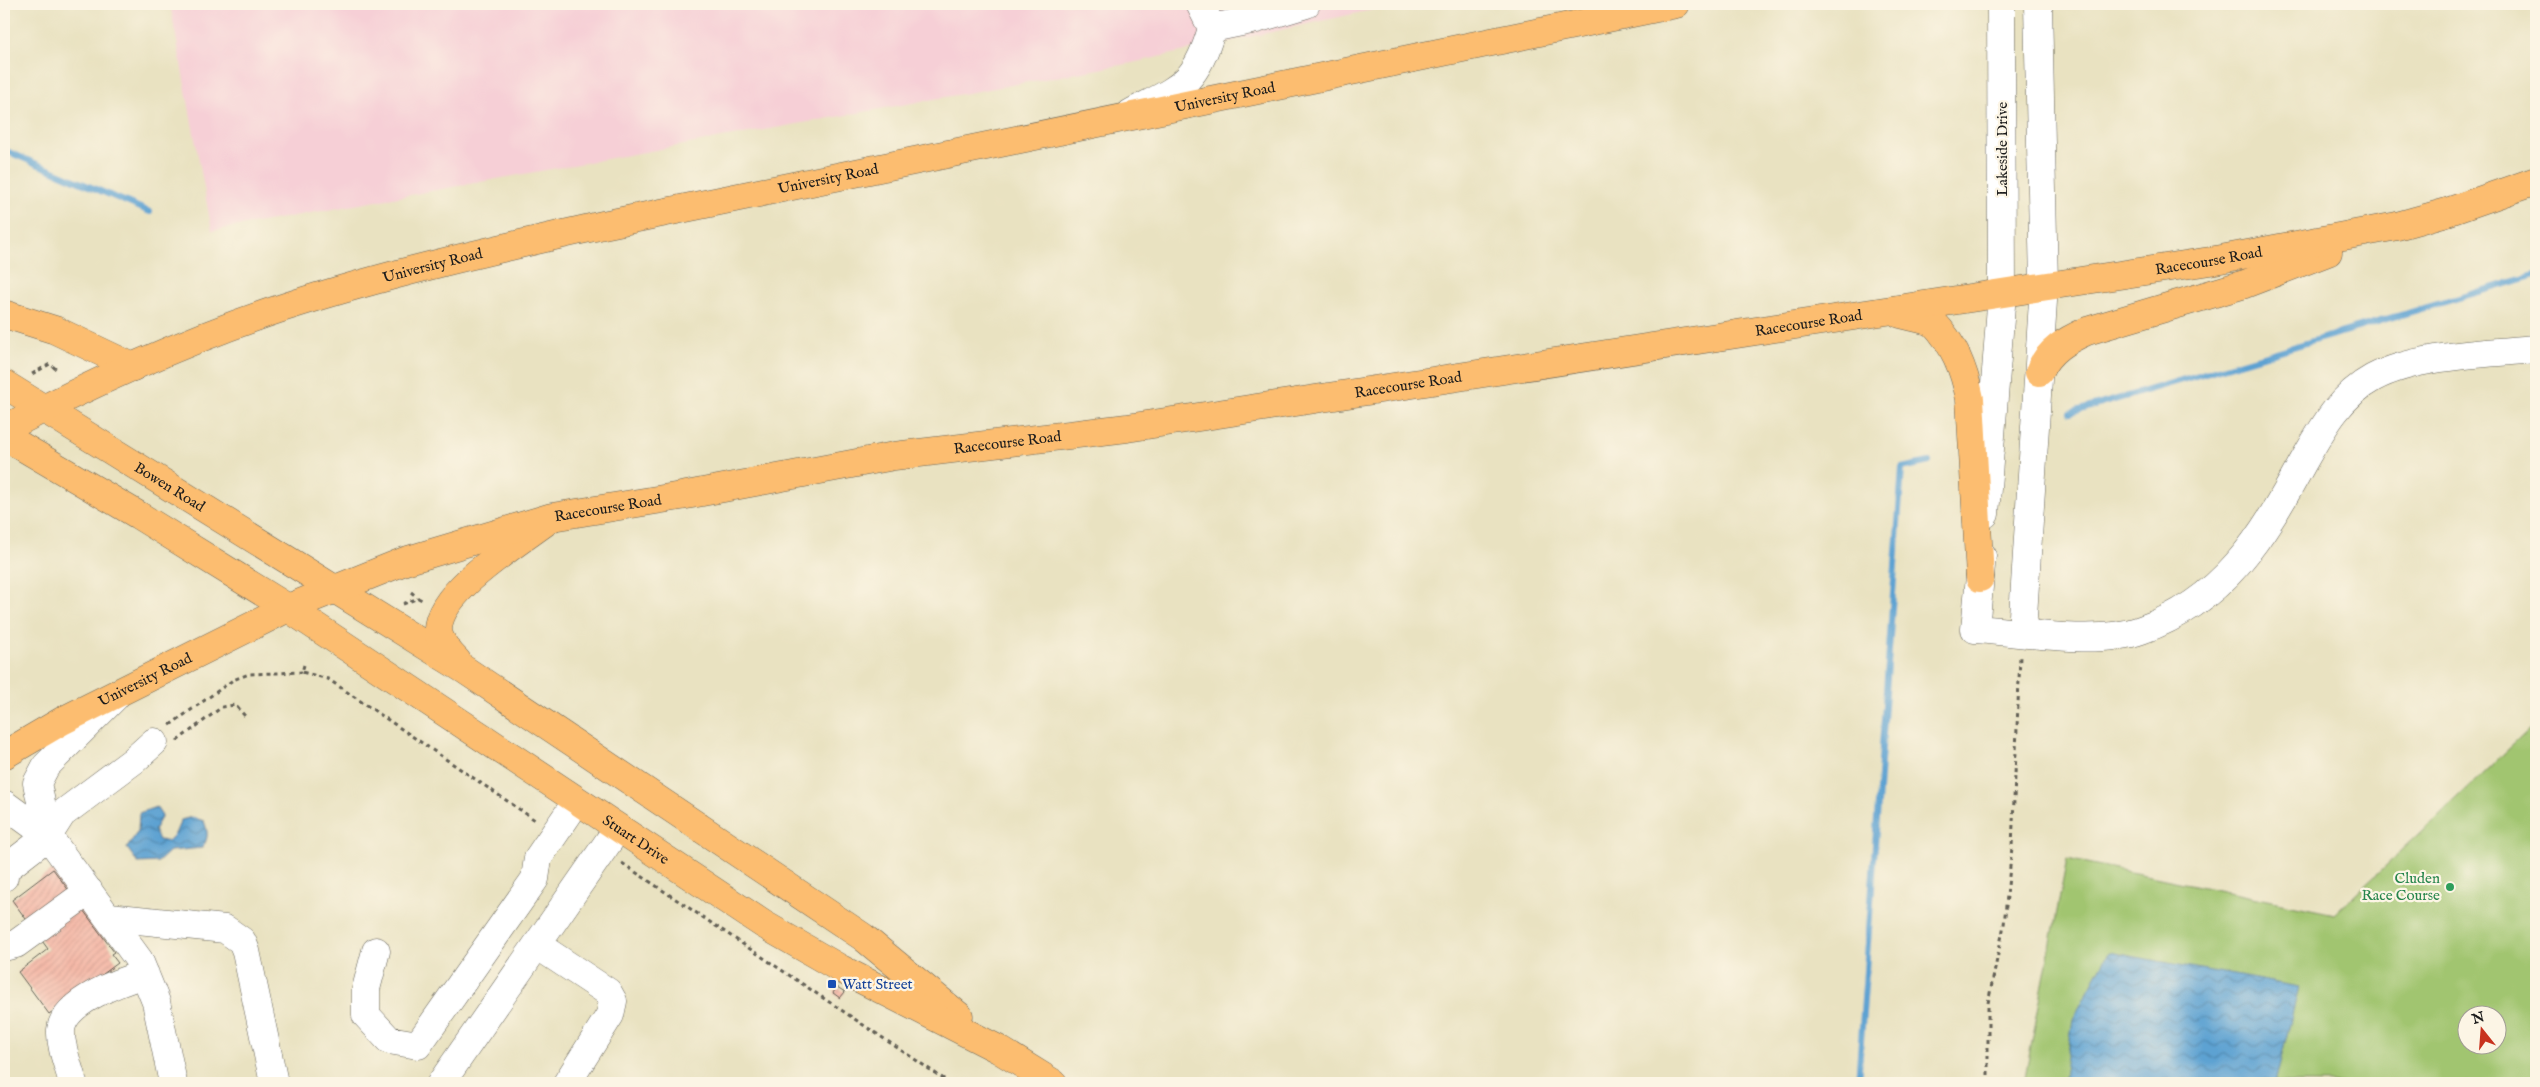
<svg xmlns="http://www.w3.org/2000/svg" width="2540" height="1087" font-family="'IM FELL English',serif">
  <style>
    .built { fill: #f6cfd6 }
    .green { fill: #a1c56f; stroke: #5e7046; fill-rule: evenodd }
    .water { fill: url(#water-waves); stroke: #3c5f77 }
    .lines { fill: none; stroke-linecap: round; stroke-linejoin: round }
    .stream { stroke: #5da2d2; stroke-width: 6 }
    .building { fill: url(#building-hatch) }
    .minor-casing { stroke: #646156; stroke-width: 29 }
    .major-casing { stroke: #646156; stroke-width: 29 }
    .highway-casing { stroke: #646156; stroke-width: 29 }
    .path { stroke: #646156; stroke-width: 3; stroke-dasharray: 4 4; stroke-linecap: butt }
    .minor { stroke: #fff; stroke-width: 28 }
    .major { stroke: #fcbd6f; stroke-width: 28 }
    .highway { stroke: #fcbd6f; stroke-width: 28 }
    .leisure-dot { fill: #2e9e5b; stroke: #fcf5e5; stroke-width: 2 }
    .transit-dot { fill: #1a4fb4; stroke: #fcf5e5; stroke-width: 2 }
    .labels { text-anchor: middle; stroke-width: 4.5; stroke-linejoin: round; paint-order: stroke }
    .street-label { font-size: 15px; fill: #1c1c1c; stroke: #fcf5e5 }
    .leisure-label { font-size: 15px; fill: #27864d; stroke: #fcf5e5; text-anchor: end }
    .transit-label { font-size: 15px; fill: #164399; stroke: #fcf5e5; text-anchor: start }
  </style>
  <defs>
    <pattern id="water-waves" width="16" height="10" patternUnits="userSpaceOnUse" patternTransform="scale(1.25)"><rect width="16" height="10" fill="#5da2d2"/><path d="M0 5q4-4 8 0t8 0" fill="none" stroke="#4c83aa"/></pattern>
    <pattern id="building-hatch" width="6" height="6" patternUnits="userSpaceOnUse" patternTransform="scale(1.25)"><rect width="6" height="6" fill="#f4b2a1"/><path d="M-1 1l2-2M0 6l6-6M5 7l2-2" fill="none" stroke="#d1988a"/></pattern>
  </defs>
  <rect width="100%" height="100%" fill="#fcf5e5"/>
  <filter id="ink" filterUnits="userSpaceOnUse"><feTurbulence type="fractalNoise" baseFrequency=".02" numOctaves="2"/><feDisplacementMap in="SourceGraphic" scale="10" xChannelSelector="R" yChannelSelector="G"/><feConvolveMatrix kernelMatrix="1 2 1 2 8 2 1 2 1" color-interpolation-filters="sRGB"/></filter>
  <filter id="wash" filterUnits="userSpaceOnUse"><feTurbulence type="fractalNoise" baseFrequency=".0096" numOctaves="4" result="noise"/><feDisplacementMap in="SourceGraphic" scale="20" xChannelSelector="R" yChannelSelector="G"/><feGaussianBlur stdDeviation="1.12" result="paint"/><feColorMatrix in="noise" values="0 0 0 0 0 0 0 0 0 0 0 0 0 0 0 0 0 1.4 0 .05"/><feComposite in="paint" operator="in"/></filter>
  <g filter="url(#wash)">
    <rect width="100%" height="100%" fill="#e9e2c1"/>
    <path class="built" d="M170 4H1398L1132 63 212 231Z"/>
    <path class="green" d="M2536 723V1083H2024L2067 859 2335 914ZM2468 1014H2498V1044H2468Z"/>
    <path class="water" d="M156 807 162 816 154 830 159 840 168 841 175 834 181 820 192 817 204 821C208 832 209 838 202 848L170 851 158 862 138 863 127 848 138 831 139 813Z
      M2109 952 2299 987 2275 1083H2063L2073 1019Z"/>
    <g class="lines">
      <path class="stream" d="M4 150 150 212
        M2070 413 2536 275
        M1858 1083 1902 468 1929 462"/>
    </g>
    <g id="blocks">
      <path class="building" d="M53 869 114 952 111 954 118 963 49 1014 18 972 48 949 12 900Z
        M837 987 845 992 840 998 833 993Z"/>
    </g>
  </g>
  <g filter="url(#ink)">
    <use href="#blocks" fill-opacity="0" stroke="#646156" stroke-width="1"/>
    <g class="lines">
      <g class="minor-casing">
        <path id="minor" d="M1200 4 1212 28 1256 19 1306 4
          M1131 113C1180 87 1196 85 1212 28
          M1985 514 2002 293 2001 4
          M1982 555 1975 629C2024 632 2096 646 2141 630 2223 602 2263 536 2302 464 2321 431 2338 397 2373 378 2415 355 2489 353 2536 349
          M2022 632 2044 285 2038 4
          M4 804 48 836 139 960 156 1002 173 1083
          M48 836 37 783 46 766 115 697
          M4 877V870L48 836 62 814 133 761 154 742
          M109 917 225 929 242 941 246 951 274 1083
          M537 945 608 992 613 1001 610 1015 567 1083
          M4 947 16 944 89 891
          M376 951 366 989V1015L389 1040 418 1045 535 879 538 858 577 801
          M73 1083C69 1067 60 1047 61 1030 64 1001 121 981 145 974
          M441 1083 618 828"/>
      </g>
      <g class="major-casing">
        <g id="major">
          <path d="M4 314 55 330 133 367"/>
          <path id="s1" d="M4 384 465 670 863 937 959 1016"/>
          <path id="s2" d="M4 436 138 515 288 608 763 924 841 969 998 1049 1053 1083"/>
          <path d="M457 661C450 654 438 640 438 629 439 590 521 541 551 518"/>
        </g>
      </g>
      <g class="highway-casing">
        <g id="highway">
          <path d="M1900 314 1933 322C1954 344 1964 369 1970 399L1980 578"/>
          <path d="M2039 372C2048 350 2067 340 2087 331L2245 284 2328 252"/>
          <path id="s3" d="M4 429C94 382 188 339 285 307 389 273 497 249 603 225L1676 4"/>
          <path id="s4" d="M4 755 62 721 288 608 405 561 552 517 681 496 894 456 1127 428 2210 261 2397 226 2447 212 2536 181"/>
        </g>
      </g>
      <path class="path" d="M32 374 50 364 58 371
        M411 592 418 598
        M403 604 418 598 424 601
        M304 665 302 672 328 679 535 820
        M170 725 233 680 249 674 302 672
        M177 741 222 707 235 705 246 717
        M622 863 950 1083
        M1988 1083V1003L2004 925 2012 847 2020 656"/>
      <use href="#minor" class="minor"/>
      <use href="#major" class="major"/>
      <use href="#highway" class="highway"/>
    </g>
  </g>
  <circle class="leisure-dot" cx="2450" cy="887" r="5"/>
  <rect class="transit-dot" x="827" y="979" width="10" height="10" rx="2.5"/>
  <g class="labels">
    <g class="street-label">
      <text dy="5" stroke="none"><textPath href="#s3" startOffset="1270">University Road</textPath></text>
      <text transform="translate(2002 149) rotate(-90)" y="5">Lakeside Drive</text>
      <text dy="5" stroke="none"><textPath href="#s3" startOffset="865">University Road</textPath></text>
      <text dy="5" stroke="none"><textPath href="#s4" startOffset="2276">Racecourse Road</textPath></text>
      <text dy="5" stroke="none"><textPath href="#s3" startOffset="460">University Road</textPath></text>
      <text dy="5" stroke="none"><textPath href="#s4" startOffset="1871">Racecourse Road</textPath></text>
      <text dy="5" stroke="none"><textPath href="#s4" startOffset="1466">Racecourse Road</textPath></text>
      <text dy="5" stroke="none"><textPath href="#s4" startOffset="1061">Racecourse Road</textPath></text>
      <text dy="5" stroke="none"><textPath href="#s1" startOffset="195">Bowen Road</textPath></text>
      <text dy="5" stroke="none"><textPath href="#s4" startOffset="656">Racecourse Road</textPath></text>
      <text dy="5" stroke="none"><textPath href="#s4" startOffset="160">University Road</textPath></text>
      <text dy="5" stroke="none"><textPath href="#s2" startOffset="750">Stuart Drive</textPath></text>
    </g>
    <g class="leisure-label">
      <text x="2440" y="883">Cluden<tspan x="2440" dy="17">Race Course</tspan></text>
    </g>
    <g class="transit-label">
      <text x="842" y="989">Watt Street</text>
    </g>
  </g>
  <rect width="2540" height="1087" fill="none" stroke="#fcf5e5" stroke-width="20"/>
  <g transform="translate(2482 1030) rotate(343)"><circle r="24" fill="#fcf5e5" stroke="#a29e95"/>
  <path d="M0-4L9 19L0 12L-9 19Z" fill="#c8321e"/>
  <text y="-8" font-size="14" font-weight="bold" text-anchor="middle" fill="#1c1c1c">N</text>
  </g>
</svg>
